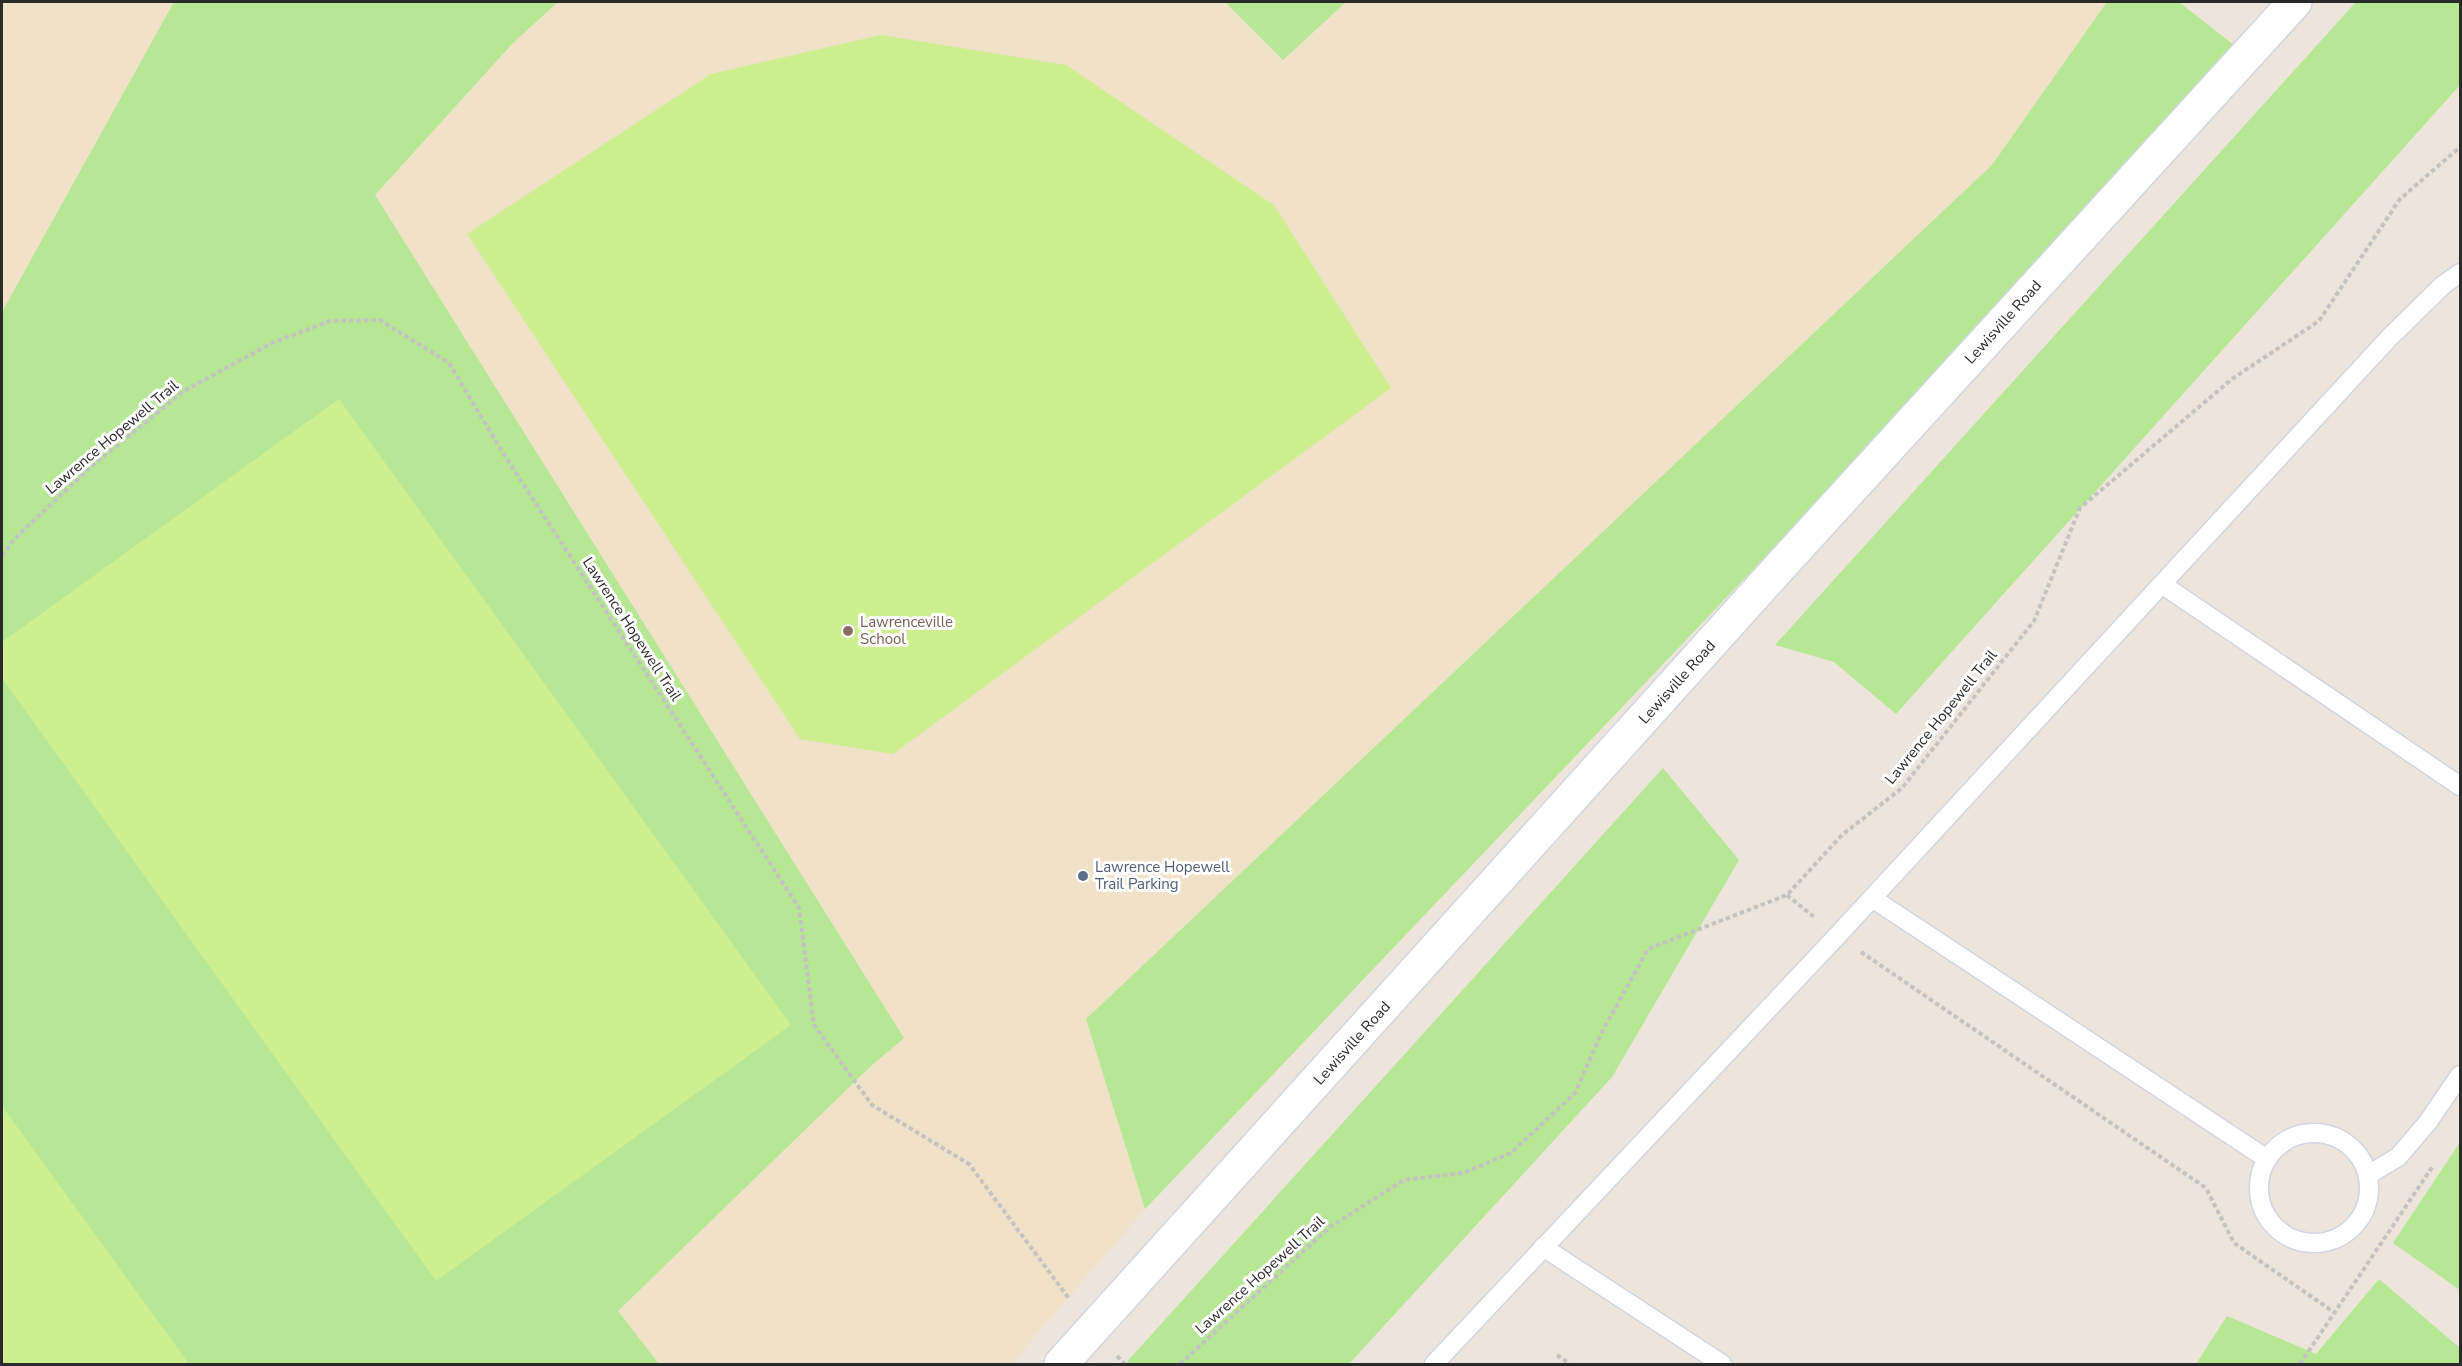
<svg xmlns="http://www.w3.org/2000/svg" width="2462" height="1366" font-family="'Nunito Sans',sans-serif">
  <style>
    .education { fill: #f0e1c9 }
    .green { fill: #b6e794 }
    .pitch { fill: #cdef8f }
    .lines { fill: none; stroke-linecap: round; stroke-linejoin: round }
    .lane-casing { stroke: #d0d5e4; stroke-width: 21 }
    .secondary-casing { stroke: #d0d5e4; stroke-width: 36 }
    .path { stroke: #c3c3c3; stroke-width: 4; stroke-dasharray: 4.5 3; stroke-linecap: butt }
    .lane { stroke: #fff; stroke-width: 18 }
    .secondary { stroke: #fff; stroke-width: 33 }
    .education-dot { fill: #8d6e63; stroke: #fff; stroke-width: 2 }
    .service-dot { fill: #5c6f8a; stroke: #fff; stroke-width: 2 }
    .labels { text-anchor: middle; stroke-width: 6; stroke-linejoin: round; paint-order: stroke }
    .street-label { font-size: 15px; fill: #2a2a2a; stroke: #fff }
    .education-label { font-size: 15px; fill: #785e54; stroke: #fff; text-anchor: start }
    .service-label { font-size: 15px; fill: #4e5e75; stroke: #fff; text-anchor: start }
  </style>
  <rect width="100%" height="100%" fill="#ede4db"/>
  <path class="education" d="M2 2H2179L2244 53 1145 1209 1011 1364H2Z"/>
  <path class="green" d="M174 2H558L513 43 375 195 904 1038 871 1066 618 1311 659 1364H2V312Z
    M1225 2H1346L1283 60Z
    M2107 2H2179L2244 53 1145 1209 1086 1019 1992 165Z
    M2356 2H2460V85L1896 714 1834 662 1775 645Z
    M1663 768 1739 860 1612 1077 1349 1364H1125Z
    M2460 1142V1290L2393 1243Z
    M2379 1279 2460 1348 2459 1364H2196L2227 1316 2316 1354Z"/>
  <path class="pitch" d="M881 35 1066 65 1274 205 1391 388 893 754 800 739 467 234 711 74Z
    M339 399 791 1025 436 1281 2 678V642Z
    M2 1106 189 1364H2Z"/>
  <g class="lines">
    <g class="lane-casing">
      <path id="lane" d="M2163 585 2460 786
        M1872 898 2267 1159
        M2259 1188a55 55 0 1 1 110 0a55 55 0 1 1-110 0Z
        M2368 1175 2398 1157 2428 1122 2460 1075
        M1543 1247 1722 1364
        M1434 1364 1837 936 2389 338 2443 285 2460 273"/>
    </g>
    <g class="secondary-casing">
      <path id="secondary" d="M1061 1364 1777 570 2295 2"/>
    </g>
    <path class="path" d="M2 556 14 539 92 466 184 391 272 343 330 321 380 320 449 363 503 453 799 908 814 1025 872 1105 969 1164 1070 1300
      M1787 895 1814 917
      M1861 952 2206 1188 2234 1243 2335 1313
      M1557 1355 1570 1364
      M1117 1356 1125 1364
      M1180 1364 1330 1227 1404 1180 1463 1173 1511 1153 1575 1093 1602 1032 1648 949 1787 895 1842 835 1902 788 2034 621 2080 508 2232 379 2319 321 2400 199 2460 147
      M2300 1364 2433 1166"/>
    <use href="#lane" class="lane"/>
    <use href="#secondary" class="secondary"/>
  </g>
  <circle class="education-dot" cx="848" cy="631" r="6"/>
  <circle class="service-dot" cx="1083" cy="876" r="6"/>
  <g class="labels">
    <g class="street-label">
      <text transform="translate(2003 322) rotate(-48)" y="5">Lewisville Road</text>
      <text transform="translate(112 437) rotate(-40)" y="5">Lawrence Hopewell Trail</text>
      <text transform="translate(632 629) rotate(57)" y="5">Lawrence Hopewell Trail</text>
      <text transform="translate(1677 682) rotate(-48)" y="5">Lewisville Road</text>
      <text transform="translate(1941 717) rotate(-51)" y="5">Lawrence Hopewell Trail</text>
      <text transform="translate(1352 1043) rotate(-48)" y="5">Lewisville Road</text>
      <text transform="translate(1260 1275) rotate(-42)" y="5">Lawrence Hopewell Trail</text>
    </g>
    <g class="education-label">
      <text x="860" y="627">Lawrenceville<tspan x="860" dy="17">School</tspan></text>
    </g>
    <g class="service-label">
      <text x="1095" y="872">Lawrence Hopewell<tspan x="1095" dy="17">Trail Parking</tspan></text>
    </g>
  </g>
  <rect width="2462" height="1366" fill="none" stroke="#2a2a2a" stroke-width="6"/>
</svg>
